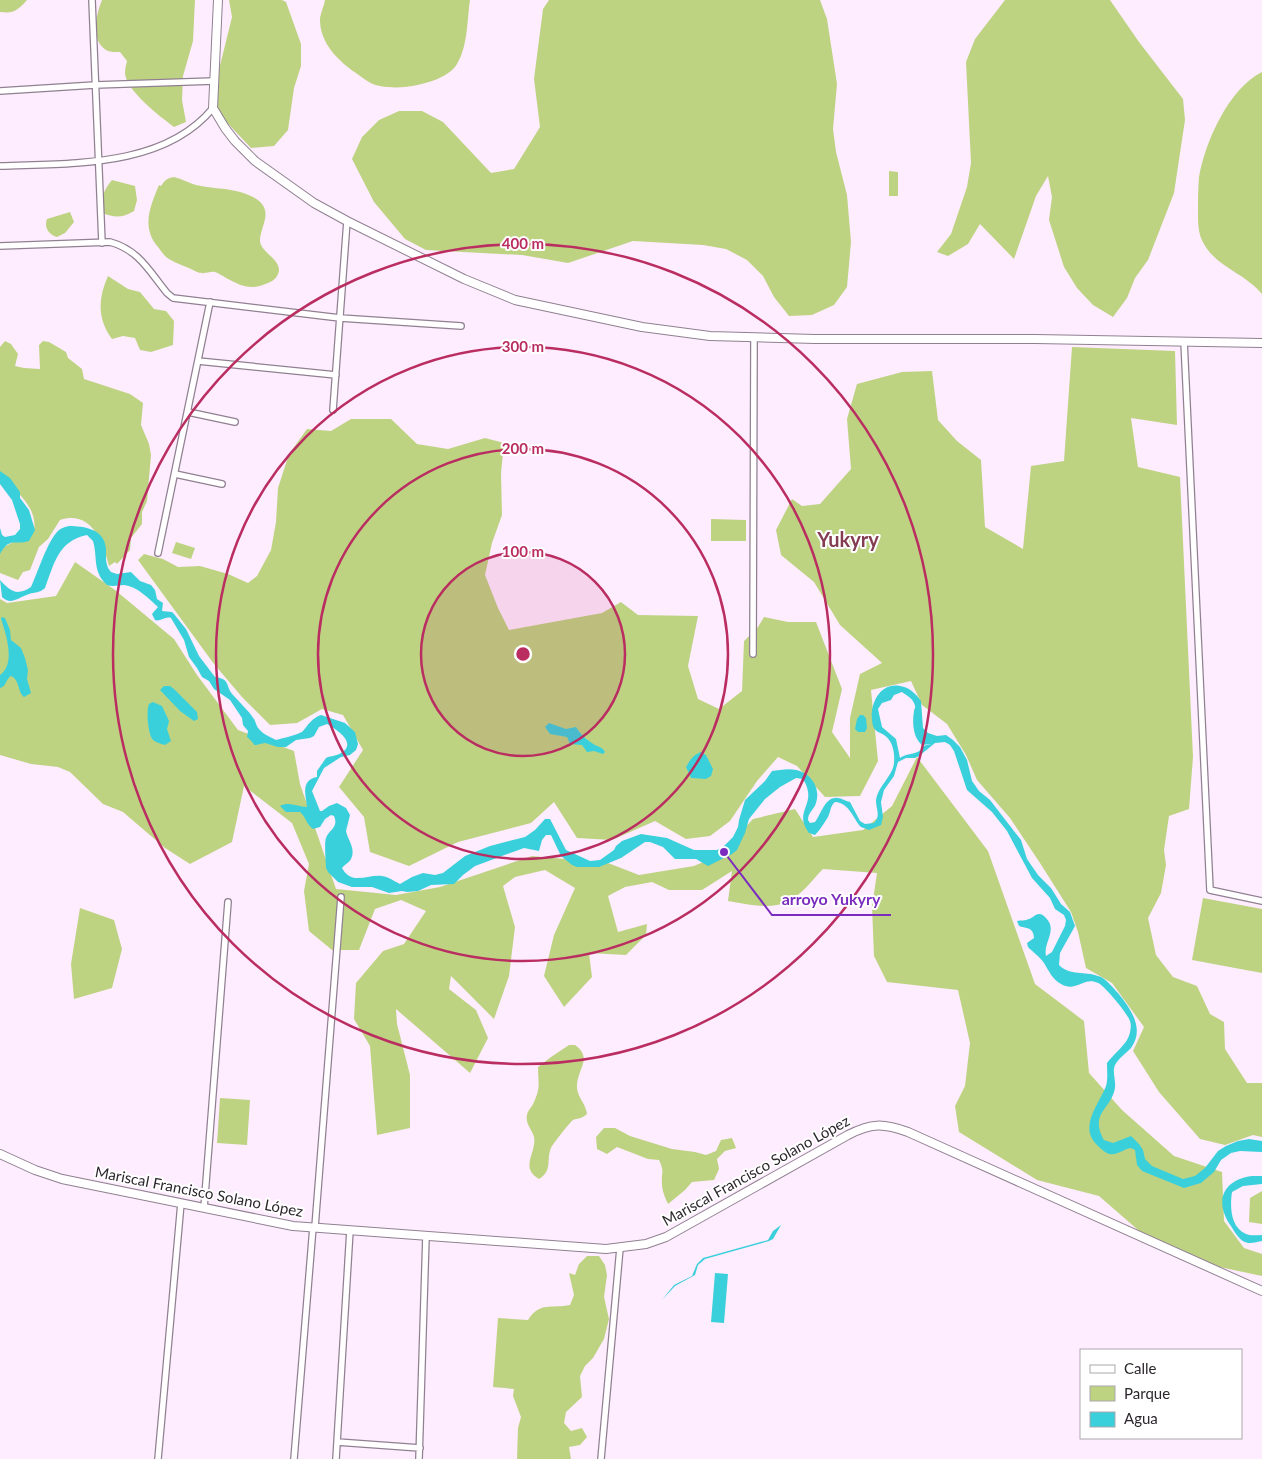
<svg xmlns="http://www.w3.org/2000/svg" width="1262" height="1459" font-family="Lato,sans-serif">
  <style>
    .green { fill: #bed382 }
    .water { fill: #3ad0db; fill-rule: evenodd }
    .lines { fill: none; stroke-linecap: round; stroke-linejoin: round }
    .street-casing { stroke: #908091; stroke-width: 8 }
    .secondary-casing { stroke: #908091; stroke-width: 10 }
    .street { stroke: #fff; stroke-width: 5.5 }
    .secondary { stroke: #fff; stroke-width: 8 }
    .ring { fill: none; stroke: #ba2d61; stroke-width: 2.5 }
    .labels { text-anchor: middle; stroke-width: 4; stroke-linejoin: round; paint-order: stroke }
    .street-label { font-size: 15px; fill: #2c262d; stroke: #fff }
    .district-label { font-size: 20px; font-weight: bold; fill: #833c50; stroke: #fff }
    .centre { fill: #ba2d61; stroke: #fff; stroke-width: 2.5 }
    .ring-label { font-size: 15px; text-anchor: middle; font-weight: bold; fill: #ba2d61; stroke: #fff; stroke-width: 4; stroke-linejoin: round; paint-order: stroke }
    .leader { fill: none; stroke: #7b2cbf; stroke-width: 2 }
    .callout-dot { fill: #7b2cbf; stroke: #fff; stroke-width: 2 }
    .callout-label { font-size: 16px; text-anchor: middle; font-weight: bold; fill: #7b2cbf; stroke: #fff; stroke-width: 4; stroke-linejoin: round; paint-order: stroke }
  </style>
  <rect width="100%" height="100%" fill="#feecff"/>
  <path class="green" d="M0 0H27C18 10 14 14 0 12Z
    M102 0H195L193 41 183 76 182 100 186 122 174 127C161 117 126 91 125 73 125 69 126 65 127 61L120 52C116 52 111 52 108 51 90 43 96 14 102 0Z
    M229 0H282L286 2 301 44V66L294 88 288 130 274 146 251 148 217 112 214 90 232 17Z
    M325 0H470C467 20 468 46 457 64 452 73 439 79 429 82 413 87 397 89 380 86 371 85 363 78 356 73 338 61 319 42 320 18 321 12 324 6 325 0Z
    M549 0H820L827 19 837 84 833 129 836 152 847 195 851 242 847 287 834 305 812 315 789 316 774 297 763 276 747 260 726 249 703 245 633 241 568 263 522 255 426 250 405 239 374 202 352 159 362 137 379 120 399 111H422L443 122 491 173 514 169 540 127 534 79 543 9Z
    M1005 0H1110L1139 42 1183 99 1185 120 1174 193 1148 260 1135 278 1127 298 1113 317 1093 305 1077 288 1064 267 1049 220 1052 197 1048 176 1036 196 1014 259 980 224 968 244 948 256 937 252 951 234 967 187 971 163 966 62 975 39Z
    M1262 72V294C1243 271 1213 267 1201 238 1198 230 1198 220 1198 212 1198 200 1198 188 1199 177 1205 142 1229 88 1262 72Z
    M889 171 898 172V196H889Z
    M174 177C182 179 189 183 196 185 217 190 241 187 259 201 273 213 260 227 260 241 261 252 277 257 279 269 279 276 274 281 268 283 251 291 241 286 226 278 223 276 218 273 215 272 209 271 205 275 197 272 188 267 177 264 169 259 164 256 161 251 158 247 141 227 150 207 159 185L161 186C165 180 167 178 174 177Z
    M112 180 135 186 137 200 134 211C122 218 115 218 102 213 100 199 103 191 112 180Z
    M70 212 74 222 65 233 57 237C48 234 44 227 47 219Z
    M108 276 128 289 140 292 154 309 166 311 174 321 173 345 151 352 140 350 135 338 123 336 112 339C97 319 98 298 108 276Z
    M5 341 11 344 18 354 15 366 24 368 40 369 39 345 43 341 49 342 61 349 66 352 68 358 82 369 84 379 130 394 143 403 141 425 149 444 151 455 147 501 142 512V524L131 538 130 550 117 564 115 562 109 566C103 541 91 510 60 520L48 539 39 547 30 570 23 572 18 580 0 573V551L2 548 34 531C38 507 16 491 0 476V347Z
    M1072 347 1175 351 1177 425 1131 418 1138 467 1180 477 1193 757 1189 809 1169 816 1164 850 1166 865 1161 893 1148 918 1156 955 1173 977 1197 986 1210 1014 1224 1022 1225 1049 1247 1083H1262V1137L1253 1135 1225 1145 1200 1139 1159 1092 1133 1051 1144 1027 1112 983 1086 968 1078 932 1071 912 1040 863 1010 818 977 780 966 755 947 724 922 705 911 681 871 690 878 761 860 796 825 797 797 766 778 757 757 781 730 821 710 836 686 839 655 821 612 840 577 838 554 802 531 823 458 842 409 866 370 852 364 817 339 787 363 750 343 715 322 709 297 723 270 725 242 697 214 664 138 560 144 554 163 559 178 567 200 566 228 574 248 583 257 576 271 550 276 522 278 488 289 454 307 429 331 431 351 419H391L417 444 448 449 485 438 504 443 501 473 502 515 492 543 485 575 498 608 509 630 602 613 621 602 638 615 698 616 688 666 698 699 719 709 742 691 744 641 758 627 764 617 788 622H816L842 689 832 732 850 758V718L860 674 882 663 840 625 814 582 781 555 776 530 792 499 802 506 820 504 851 469 847 419 857 384 902 372 932 371 938 420 957 441 981 460 985 527 1023 549 1031 466 1064 461Z
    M711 519 746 520V541H711Z
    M176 542 195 548 191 559 172 553Z
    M75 562 115 590 174 639 197 675 238 730 294 751 300 784 336 889 396 895 440 887 532 856 608 863 639 875 694 866 719 855 753 819 795 809 813 837 863 830 892 806 917 757 988 851 1035 984 1084 1021 1089 1073 1122 1110 1174 1156 1222 1172 1224 1221 1244 1248 1262 1254V1276L1191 1261 1145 1236 1099 1196 1037 1180 959 1132 955 1106 965 1086 970 1043 958 990 887 982 874 956 872 907 877 873 823 869C812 880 801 896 787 902 770 910 746 904 728 901L732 871 702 890H669L652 882 625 887 608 896 618 932 647 924 646 935 626 955 589 953 592 977 564 1007 544 976 554 935 575 888 545 870 515 877 503 886 515 927 509 976 494 1019 451 976 449 989 476 1010 488 1038 470 1073 396 1009 397 1024 410 1075V1128L377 1135 370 1046 354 1019 356 983 383 951 404 944 426 911 401 900 375 909 359 950H332L309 931 304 891 309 864 292 823 244 786 232 842 190 864 165 848 123 812 103 804 70 772 58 767 31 764 0 755V599L7 603 56 596Z
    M1203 898 1262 909V973L1192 960Z
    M80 908 114 920 122 949 112 988 74 999 71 964Z
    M569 1045H575C594 1059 576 1069 577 1088 578 1098 586 1104 587 1114 582 1119 578 1118 573 1120 571 1121 552 1145 551 1148 546 1159 553 1171 539 1179 519 1168 537 1152 534 1137 532 1129 525 1124 527 1115 528 1110 532 1107 534 1102 541 1087 538 1082 538 1067L551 1057Z
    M220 1098 250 1100 247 1145 217 1143Z
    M604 1128H615L630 1136 672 1149 695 1152 706 1155 716 1151 721 1140 732 1138 736 1148 725 1151 717 1159 719 1169 714 1180 692 1182 685 1190 668 1204C665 1197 662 1191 662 1184 661 1171 665 1173 659 1160L648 1159 617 1147 607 1154 597 1149 596 1137Z
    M1262 1191V1224L1249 1222 1250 1198Z
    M587 1256H599L605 1265 607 1275 604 1297 609 1319 604 1339 593 1358 585 1366 580 1376 582 1397 566 1412 564 1423 571 1431 582 1428 587 1437 580 1445 569 1447 571 1459H517L518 1428 521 1417 513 1396 514 1389 493 1387 498 1318 528 1320C540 1301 551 1309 570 1305L574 1295 569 1273 575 1275 579 1264Z"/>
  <path class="water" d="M0 471 10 478 20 492V498L29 510 35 530 29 541C15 546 10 536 0 554V528L2 535 5 537 15 535 20 529V524L12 500 0 484Z
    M69 526C84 526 105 529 106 549 106 558 105 565 111 572L117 574 131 572 140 581 151 585 155 590 157 599 163 603 162 611 172 612 174 614 186 629 199 656 215 677C231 679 225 686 233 695 240 703 248 710 254 719 256 722 256 726 259 729 263 734 270 737 276 740 280 739 301 734 303 731 308 725 312 718 321 715L345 723 355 732 358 744 356 750 350 755 341 757 324 768 312 791 320 811H322L329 806 337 803 346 808 350 815 346 831C348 841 356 848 351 859 349 863 345 864 342 868 352 886 367 874 382 876 389 877 394 881 400 884L412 877 423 873 435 875 443 873 465 856 490 846 525 837 535 830 545 819H550L566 850 590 861 600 860 614 850 616 846 622 841 641 834 667 838 694 850H717L724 846 733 837 738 827 739 820 745 800 765 781 772 771C779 770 789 768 796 770 811 773 821 788 816 803 814 810 808 812 808 820L810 823 815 822C820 816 825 798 835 798 839 797 845 801 850 802L860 821 865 824 874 823C881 816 876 809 876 801 877 787 893 776 894 763 895 753 893 741 884 735 880 732 875 732 873 726 868 708 878 682 900 686 909 687 916 694 921 701L923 728 928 733 937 736 946 735 953 740 960 747 967 760 972 781 979 791 990 800 1021 840 1027 859 1038 875 1051 888 1061 904 1070 912 1075 926 1060 953 1059 965C1070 976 1085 971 1098 976 1106 978 1113 988 1118 993 1131 1009 1145 1029 1131 1048 1126 1053 1118 1059 1115 1065 1112 1072 1116 1080 1115 1088 1111 1110 1089 1113 1104 1140L1113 1143 1131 1136 1139 1144 1143 1150 1145 1159 1152 1166 1183 1179 1195 1176 1205 1168 1218 1151 1226 1146 1238 1141 1249 1139 1262 1141V1152L1240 1151 1231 1153 1221 1160 1214 1172 1201 1183 1184 1188 1142 1171 1137 1165 1135 1150 1131 1148C1123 1149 1117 1156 1109 1154 1104 1152 1100 1148 1096 1144 1079 1126 1099 1104 1106 1086 1108 1080 1107 1070 1107 1063 1113 1055 1122 1048 1127 1040 1130 1035 1132 1026 1130 1021 1128 1014 1104 985 1098 983 1084 976 1076 993 1061 984 1052 979 1049 971 1044 963 1040 957 1033 952 1028 947L1027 943 1034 938C1033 927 1028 929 1019 926L1017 921C1021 920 1025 921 1029 919 1033 918 1035 914 1039 914 1042 914 1044 916 1046 918 1058 930 1043 943 1046 956L1052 952 1065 926 1066 920 1064 915 1055 909 1050 898 1032 878 1007 831 992 812 967 790 954 751 950 745 945 742 935 743 919 756 915 758H906L898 762 894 776 884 790 881 802 883 817 881 825 869 830 861 827C853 819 850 803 835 802 830 806 831 811 828 817 824 823 820 830 815 835L809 833C792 810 819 805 803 779L796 778 780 787 765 799 749 819 745 833 737 850 732 854 708 866 696 859H675L663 847 650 842H645L621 858 599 867H577L572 865 561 856 551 835H546L542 840 539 851 524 848 513 852 475 866 463 875 454 884 431 885 418 891 407 892 402 891 389 893 372 887H352L338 882 328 872 326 868C326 863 324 843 326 838 329 829 339 828 334 816L331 815 325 819 320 827 313 829C306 824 306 817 300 812H286L280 806C289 801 298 807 307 807 306 796 300 780 317 777V771L326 758C330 756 337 756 341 753 358 743 336 729 327 724L319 727 314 736 310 738 296 740 286 747H278L265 743C249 746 259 747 247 737L248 731 243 725 242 718 230 700 214 689 209 681 202 677 197 668 189 657 184 640 171 618C165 616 160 622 155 620L152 614 158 607C149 599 137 586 124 585 118 585 113 587 107 585 92 571 98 558 93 541L87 535C58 541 54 564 45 588 40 593 35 592 29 594 19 597 11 606 2 597L0 580C11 592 17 596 31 587 37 574 48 540 58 531 61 528 65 527 69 526ZM902 692C906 695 912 698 914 703 916 708 915 706 914 711 912 722 913 738 922 745L931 744 923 746C919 756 908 752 900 758L896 739 882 727 878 709 882 703 891 700 894 695Z
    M2 617 5 618 10 630 11 640 21 648 25 658 28 670 27 679 31 693 24 697C17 691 20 680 11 676 6 679 6 687 0 688V675C16 664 6 634 1 619Z
    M164 686H170L174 689 197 712 198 719 194 721 180 711 160 690Z
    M153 702 162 706 169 721 167 729 171 741 165 745C161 744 153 742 151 737 148 728 146 713 149 704Z
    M860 715H863L866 718 867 728 865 732H858L855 729 857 719Z
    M549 723 566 729 576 727C580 734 588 741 595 745 599 747 602 747 605 752L603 754 594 751 587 752 582 745 570 744 567 737 550 734 545 727Z
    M701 752 706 755 713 769 711 776 706 779 691 778 686 767C690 760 693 755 701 752Z
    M1252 1176H1262V1184L1243 1186 1232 1192C1230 1206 1230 1227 1246 1234 1250 1236 1257 1235 1262 1235V1241C1256 1242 1249 1245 1243 1241 1238 1238 1234 1231 1231 1226 1214 1202 1222 1180 1252 1176Z
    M781 1225 773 1239 769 1241 705 1259 698 1265 695 1275 675 1286 662 1300 674 1285 692 1276 697 1264 703 1258 768 1240 773 1231Z
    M715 1273 728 1274 724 1323 711 1322Z"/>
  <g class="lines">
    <g class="street-casing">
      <path id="street" d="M92 0 102 243
        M0 91 95 85 214 81
        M0 166C71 163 164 168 213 108
        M0 246 110 242C139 250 149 271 167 293L173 298 340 318 461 326
        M1184 341 1210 890 1262 901
        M198 361 336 375
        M333 410 347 221
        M188 412 235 422
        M175 474 222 484
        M158 553 210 302
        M753 654 754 338
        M204 1208 228 902
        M315 1227 341 897
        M337 1442 420 1448
        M158 1459 181 1203
        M294 1459 313 1227
        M336 1459 350 1230
        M419 1459 426 1236
        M601 1459 620 1248"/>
    </g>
    <g class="secondary-casing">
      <path id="secondary" d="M218 0 213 108 225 128 235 141 255 161 314 203 347 221 464 279 515 300 642 327 710 336 815 339H1035L1262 343
        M0 1154 35 1170 62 1179 293 1226 606 1249 646 1244 666 1237 848 1135C871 1123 883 1123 908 1132L1262 1291"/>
    </g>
    <use href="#street" class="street"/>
    <use href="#secondary" class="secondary"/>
  </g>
  <circle cx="523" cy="654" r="102" fill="#ba2d61" fill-opacity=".12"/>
  <g class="ring">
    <circle cx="523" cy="654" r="102"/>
    <circle cx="523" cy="654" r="205"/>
    <circle cx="523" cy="654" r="307"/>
    <circle cx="523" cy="654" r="410"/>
  </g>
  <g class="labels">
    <g class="street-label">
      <text transform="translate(756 1171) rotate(-29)" y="5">Mariscal Francisco Solano López</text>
      <text transform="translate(199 1192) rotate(11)" y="5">Mariscal Francisco Solano López</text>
    </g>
    <g class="district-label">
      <text x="848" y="547">Yukyry</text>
    </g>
  </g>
  <circle cx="523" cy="654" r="8" class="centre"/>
  <g class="ring-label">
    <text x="523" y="249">400 m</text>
    <text x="523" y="352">300 m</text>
    <text x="523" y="454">200 m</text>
    <text x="523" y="557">100 m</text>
  </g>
  <path class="leader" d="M724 852L772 915H891"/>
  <circle class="callout-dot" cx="724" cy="852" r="5"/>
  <g class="callout-label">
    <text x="831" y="905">arroyo Yukyry</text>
  </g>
  <rect x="1080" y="1349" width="162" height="90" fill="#ffffff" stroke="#aba8ab"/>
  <rect x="1090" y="1365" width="25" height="8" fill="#ffffff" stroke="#aba8ab"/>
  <text x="1124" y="1374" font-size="15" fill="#2c262d">Calle</text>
  <rect x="1090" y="1386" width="25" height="15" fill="#bed382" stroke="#aba8ab"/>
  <text x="1124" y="1399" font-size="15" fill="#2c262d">Parque</text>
  <rect x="1090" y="1412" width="25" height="15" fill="#3ad0db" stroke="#aba8ab"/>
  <text x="1124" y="1424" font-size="15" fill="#2c262d">Agua</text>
</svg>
